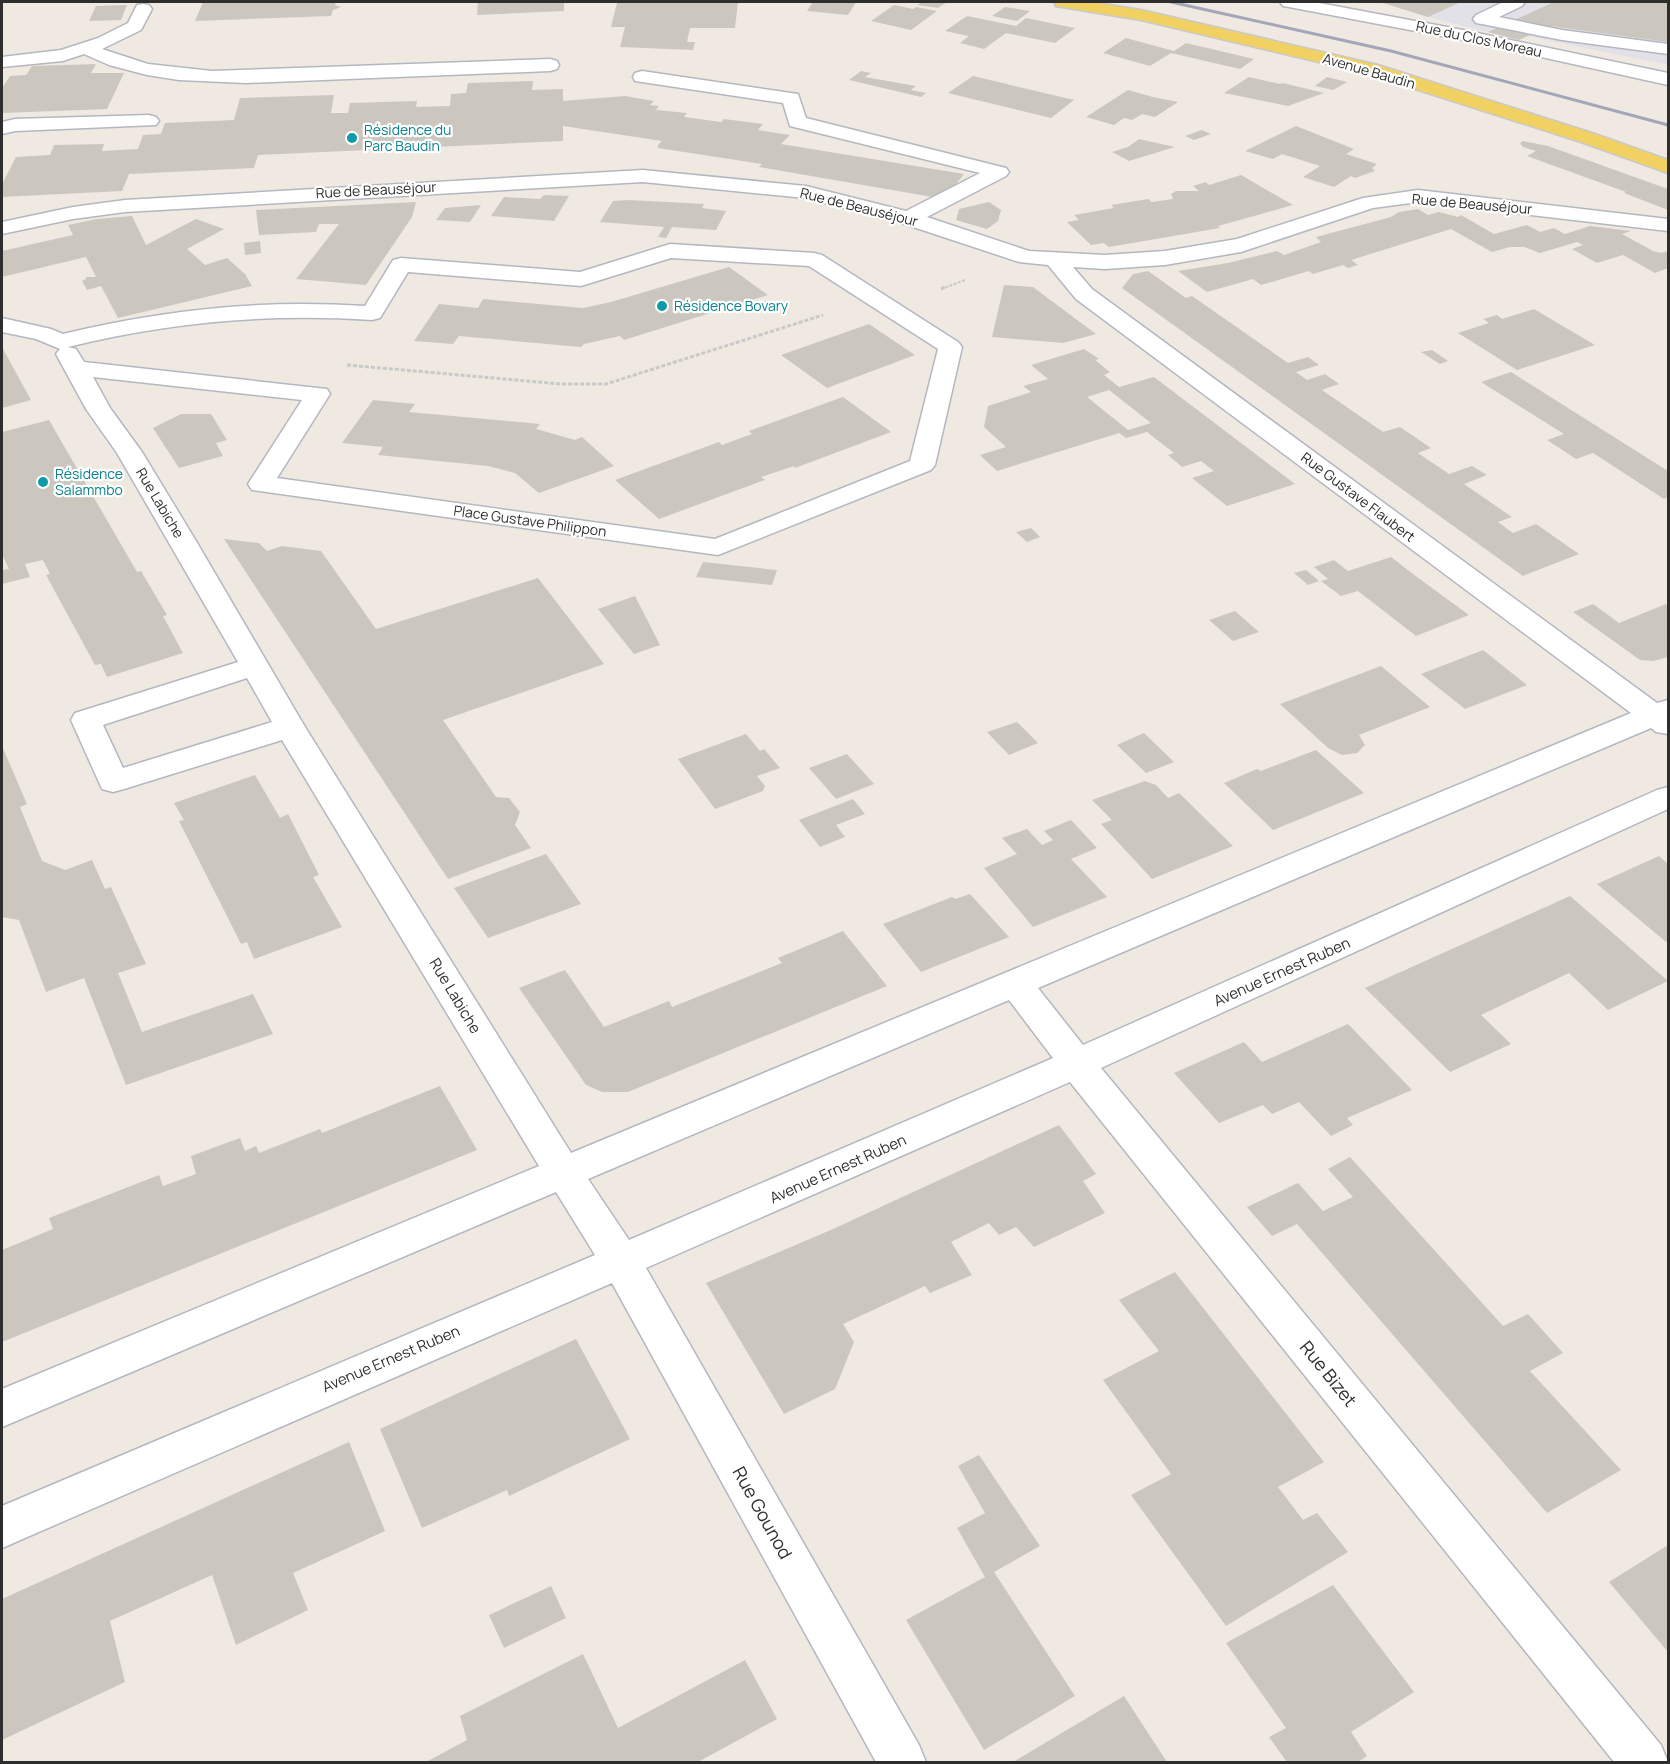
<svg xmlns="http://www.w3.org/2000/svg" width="1670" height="1764" font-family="Manrope,sans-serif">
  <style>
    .industrial { fill: #e3e1e8 }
    .building { fill: #cbc7bf; fill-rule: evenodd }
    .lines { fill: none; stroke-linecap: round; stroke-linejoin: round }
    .minor-casing { stroke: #b4b7c1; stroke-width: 3 }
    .major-casing { stroke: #c9c9c9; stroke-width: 3 }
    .path-far1 { stroke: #c9c9c9; stroke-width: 2; stroke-dasharray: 3 1.5; stroke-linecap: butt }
    .path { stroke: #c9c9c9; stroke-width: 3; stroke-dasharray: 4 2; stroke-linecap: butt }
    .minor { fill: #fff; fill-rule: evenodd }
    .major { fill: #f2d163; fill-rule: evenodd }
    .rail { stroke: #a3a6b8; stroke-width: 3 }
    .culture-dot { fill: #0f9aa8; stroke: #fff; stroke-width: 2 }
    .labels { text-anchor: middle; stroke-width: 4.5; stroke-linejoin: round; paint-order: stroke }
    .far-street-label { font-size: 14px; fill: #2e2e2e; stroke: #fff }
    .far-culture-label { font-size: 14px; fill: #0d838f; stroke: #fff; text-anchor: start }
    .street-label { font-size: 15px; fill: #2e2e2e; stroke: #fff }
    .near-street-label { font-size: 18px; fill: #2e2e2e; stroke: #fff }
  </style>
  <rect width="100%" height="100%" fill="#efe9e1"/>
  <path class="industrial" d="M1379 2H1668V65L1527 36 1519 40 1428 17Z"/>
  <path class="building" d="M203 2H336L335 5 341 7 333 10 331 16 195 21Z
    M478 2H564V11L477 15Z
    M738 2 735 28H690L687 42H695L693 50 620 47 625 27H611L617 3Z
    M813 2H856L848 15 807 11Z
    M922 2H947L938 8 917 5Z
    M1380 2H1461L1428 17Z
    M1554 2H1668V42L1549 26 1519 40 1488 32Z
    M127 5 121 20 89 21 96 6Z
    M894 5 913 9 916 7 937 11 911 30 871 21Z
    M1005 7 1030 11 1017 21 992 16Z
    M967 16 1016 26 1026 18 1075 28 1055 43 1006 33 984 49 960 43 969 36 945 31Z
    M1126 38 1174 51 1186 43 1254 59 1240 69 1171 53 1150 66 1103 53Z
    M96 64 91 73H124L107 109 2 113V88L10 76 26 75 32 66Z
    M861 71 871 73 865 77 916 86 911 90 926 93 921 97 849 80Z
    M973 76 1023 88 1074 100 1051 118 948 93Z
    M1249 77 1280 84 1283 83 1324 93 1288 106 1224 93Z
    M1327 77 1347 82 1333 90 1315 86Z
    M533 81 532 90 563 89V101L625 96 654 101 650 105 659 106 656 110 687 113 684 117 721 122 724 119 763 124 758 130 790 135 781 144 964 174 944 199 759 167 762 164 658 148V145L662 141 563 126V141L258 155 254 168 129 174 122 191 2 197V184L16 157 50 155 54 145 104 144 102 151 138 149 143 135 161 134 165 123 234 120 240 98 334 95 331 113H348L350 103 417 101 416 107 450 106 451 94 466 93 468 83Z
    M1128 90 1153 97 1178 102 1155 117 1142 114 1132 120 1124 118 1114 125 1086 117Z
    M1296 126 1354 149 1346 154 1377 164 1372 168 1375 171 1355 178 1351 176 1334 187 1303 177 1320 166 1282 154 1273 159 1245 151Z
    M1202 130 1211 134 1194 140 1185 136Z
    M1139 139 1175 147 1129 161 1112 152 1128 147Z
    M1523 141 1548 146 1668 189V210L1624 193 1626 192 1527 156 1536 151 1523 147 1520 143Z
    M1241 175 1293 205 1218 226 1220 228 1109 247 1104 243 1091 245 1067 222 1079 220 1074 215 1114 208 1111 205 1148 199 1152 202 1173 199 1171 194 1176 191H1199L1193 186 1206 182 1209 185Z
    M544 195 569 196 554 221 491 216 504 197 540 199Z
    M629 200 704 204 702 208 726 211 716 230 672 227 666 238 658 237 664 227 600 222 613 201Z
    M416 202 412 217 366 285 296 279 339 224H319L316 232 259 235 256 210Z
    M989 202 1001 210 998 221 987 229 956 220 959 209Z
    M481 205 470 222 436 220 445 208Z
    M1418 209 1428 215 1439 212 1458 217 1461 215 1494 234 1527 225 1540 232 1554 228 1565 234 1590 226 1631 231 1622 234 1653 251 1661 253 1668 251V268L1655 273 1623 255 1597 263 1572 249 1583 245 1577 242 1540 253 1524 247H1510L1492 252 1451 229 1351 260 1358 265 1348 268 1343 265 1313 274 1309 271 1261 285 1253 279 1207 292 1178 271 1228 263 1277 251 1284 255 1321 242 1316 237 1391 217 1399 212Z
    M132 216 146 245 196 219 224 229 187 249 205 265 227 258 245 274 252 286 118 318 101 286 87 290 82 281 86 279V277H96L86 257 2 277V251L73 235 68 225 97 219Z
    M260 241 261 253 245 255 244 243Z
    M729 267 768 295 624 340 620 336 584 344 581 347 459 336 453 344 414 341 439 304 478 308 483 299 583 308 611 302Z
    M1148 271 1186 298 1192 296 1288 363 1308 357 1319 365 1296 372 1307 380 1325 374 1339 384 1322 390 1383 432 1400 427 1431 448 1418 453 1449 474 1472 466 1487 475 1464 484 1512 517 1498 522 1513 533 1536 524 1579 554 1523 576 1122 288 1133 274Z
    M1004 285 1033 287 1096 334 1063 343 992 337Z
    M1534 309 1595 345 1517 370 1458 333 1489 323 1483 319 1497 315 1502 319Z
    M869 324 915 355 827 388 781 355Z
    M2 347 31 400 2 408Z
    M1084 349 1099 359 1095 360 1110 372 1104 375 1119 387 1154 377 1295 484 1227 506 1192 478 1214 471 1201 461 1182 467 1168 455 1174 453 1147 432 1126 438 1119 433 997 471 980 455 1006 447 984 427 988 406 1031 392 1023 386 1048 379 1031 365ZM1109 390 1151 423 1128 430 1087 397Z
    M1432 350 1448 361 1440 364 1421 352Z
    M1511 372 1668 471V497L1664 499 1593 453 1576 459 1547 440 1564 434 1481 382Z
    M843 397 891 432 795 468 794 466 761 477 765 480 659 519 615 480 719 442 722 445 752 434 749 431Z
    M373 400 415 404 409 412 540 424 536 429 575 440 582 437 614 466 539 493 515 473 488 466 378 455 383 447 342 443Z
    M181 414H211L227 440 216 443 223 456 179 468 153 428Z
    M49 420 137 572 141 571 167 615 163 616 183 653 107 677 101 664 95 665 46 575 50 574 43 560 25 564 30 577 2 584V570L9 569 2 554V432Z
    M1031 528 1040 537 1027 542 1016 532Z
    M224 539 259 543 267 551 282 546 321 551 376 629 538 578 604 664 443 720 496 797 509 798 520 812 515 825 531 848 448 879Z
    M1391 557 1417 577 1469 615 1416 636 1358 591 1341 596 1321 581 1328 579 1314 567 1334 560 1348 571Z
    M703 562 777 570 772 585 696 577Z
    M1306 570 1319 581 1308 585 1294 573Z
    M635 596 660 645 634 654 598 609Z
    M1593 604 1619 623 1666 604 1668 606V657L1653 661 1640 660 1573 612Z
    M1235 611 1259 632 1233 641 1209 620Z
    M1483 650 1527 685 1465 709 1421 674Z
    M1381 666 1430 707 1359 735 1365 745 1357 753 1342 755 1328 748 1280 704Z
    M1017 722 1038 743 1009 755 987 732Z
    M1144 733 1174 762 1146 773 1117 745Z
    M746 734 760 751 764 749 780 768 757 776 765 786 763 791 715 809 678 759Z
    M2 746 27 804 20 807 42 861 65 870 92 860 105 889 111 887 146 964 118 973 142 1032 253 994 273 1034 126 1085 84 978 46 992 19 920 2 917Z
    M1316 750 1364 793 1273 830 1224 783 1257 769 1261 771Z
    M847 754 874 784 836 799 809 768Z
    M255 775 280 818 288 814 319 875 313 877 342 927 254 959 247 942 241 944 179 821 184 820 174 803Z
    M1145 781 1156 785 1168 798 1179 793 1233 846 1152 879 1101 824 1112 820 1092 800Z
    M853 799 865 814 836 825 845 837 820 847 799 820Z
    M1071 820 1097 848 1071 859 1107 897 1033 927 984 868 1017 854 1002 838 1027 829 1042 845 1053 840 1044 831Z
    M546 854 581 904 488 938 454 888Z
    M1659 856 1668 864V941L1666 942 1597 884Z
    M970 894 1009 937 921 972 883 924 952 897 955 899Z
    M1570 896 1668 981 1608 1010 1569 973 1481 1015 1511 1044 1450 1072 1365 988Z
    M843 931 887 986 628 1092H602L586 1085 519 988 565 970 604 1027 669 1001 672 1007 782 963 778 958Z
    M1348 1024 1412 1090 1347 1118 1353 1125 1331 1136 1299 1102 1272 1114 1263 1105 1219 1123 1174 1073 1244 1042 1262 1062Z
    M440 1086 477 1150 2 1342V1250L53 1229 49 1218 159 1175 163 1186 196 1174 191 1156 240 1138 245 1151 256 1146 259 1153 320 1129 322 1133Z
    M1059 1125 1096 1174 1083 1181 1105 1213 1034 1247 1016 1227 999 1235 989 1223 951 1242 972 1275 930 1293 925 1286 843 1324 854 1342 835 1389 784 1414 706 1283 833 1229Z
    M1350 1157 1503 1326 1528 1314 1563 1353 1530 1371 1621 1470 1547 1513 1297 1224 1272 1236 1247 1207 1298 1183 1323 1211 1353 1197 1328 1169Z
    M1175 1272 1324 1462 1278 1487 1303 1520 1317 1513 1348 1552 1226 1626 1131 1495 1171 1474 1103 1380 1159 1351 1119 1300Z
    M576 1339 630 1439 509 1496 507 1490 422 1528 380 1429Z
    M349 1442 385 1531 293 1573 308 1610 236 1645 212 1575 110 1621 125 1682 2 1740V1599Z
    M979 1455 1040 1546 994 1572 1075 1696 984 1750 906 1620 985 1577 957 1528 985 1513 958 1466Z
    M1668 1545V1652L1609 1582Z
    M1333 1585 1414 1692 1351 1732 1367 1756 1358 1762H1287L1269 1737 1286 1728 1226 1643Z
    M551 1586 566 1618 504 1648 489 1615Z
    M583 1654 618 1728 745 1660 777 1719 698 1762H426L467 1740 460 1716Z
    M1124 1696 1167 1762H1013Z"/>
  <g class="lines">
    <g class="minor-casing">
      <path id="minor" d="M1280 2H1314L1468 31 1668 73V85L1468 41 1289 7 1283 6Z
        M1503 2H1525L1522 6 1499 17 1562 30 1668 44V54L1562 40 1482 24 1476 23 1473 19 1476 15Z
        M143 4 149 5 152 9 141 30 102 49 148 64 212 71 550 59 557 61 559 65 557 69 550 71 246 83 179 80 147 75 109 65 84 54 63 61 2 67V57L61 50 98 38 128 23 137 5Z
        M642 71 798 94 806 118 1006 168 1009 172 1006 176 927 217 1029 251 1105 255 1165 251 1237 239 1363 198 1418 190 1668 219V231L1418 202 1373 208 1241 252 1165 265 1105 269 1073 267 1092 289 1657 703 1668 700V734L1656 732 1651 728 1038 988 1083 1045 1657 790 1668 787V809L1101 1068 1661 1745 1668 1762H1614L1070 1082 646 1268 919 1745 926 1762H876L612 1283 2 1548V1506L595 1255 556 1192 2 1427V1389L539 1166 282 740 124 789 113 792 102 789 71 720 75 713 238 662 117 453 86 409 56 354 60 349 36 339 2 332V318L51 329 63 334C162 310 262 299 365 306L393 260 401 258 580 272 670 244 814 253 822 255 958 342 962 347 935 465 931 470 718 555 252 490 248 484 302 400 93 377 110 408 142 452 196 541 305 727 571 1153 1631 713 1076 299 1048 265 1019 262 901 223 806 198 643 182 125 212 73 219 2 234V222L73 207 125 200 643 170 806 186 906 211 980 173 790 126 783 103 635 81 633 77 635 73ZM671 258 809 266 938 349 910 461 715 539 277 478 330 394 327 389 84 362 76 349 68 347C169 322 269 313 372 320L380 318 408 272 581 286ZM247 678 272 722 123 768 103 725ZM1009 1000 1053 1058 629 1240 588 1179Z
        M149 115 156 117 159 121 156 125 15 131 2 134V122L15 119Z"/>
    </g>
    <g class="major-casing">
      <path id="major" d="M1054 2H1091L1141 10 1378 65 1595 134 1668 160V173L1581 142 1365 73 1141 20 1062 7 1056 6Z"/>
    </g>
    <path class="path-far1" d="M941 289 965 280"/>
    <path class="path" d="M941 289 945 287
      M347 365 561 384H606L823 315"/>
    <use href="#minor" class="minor"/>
    <use href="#major" class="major"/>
    <path class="rail" d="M1171 2 1391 51 1668 125"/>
  </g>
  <g class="culture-dot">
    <circle cx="352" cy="138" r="6"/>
    <circle cx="662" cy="306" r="6"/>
    <circle cx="43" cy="482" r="6"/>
  </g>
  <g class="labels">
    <g class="far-street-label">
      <text transform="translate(1479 39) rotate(12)" y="5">Rue du Clos Moreau</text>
      <text transform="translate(1369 71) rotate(16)" y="5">Avenue Baudin</text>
      <text transform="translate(376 190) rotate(-3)" y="5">Rue de Beauséjour</text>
      <text transform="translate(1472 204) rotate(5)" y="5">Rue de Beauséjour</text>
      <text transform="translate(859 207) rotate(14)" y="5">Rue de Beauséjour</text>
      <text transform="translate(1358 497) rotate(37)" y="5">Rue Gustave Flaubert</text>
      <text transform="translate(160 503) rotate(59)" y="5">Rue Labiche</text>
      <text transform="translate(530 521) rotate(8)" y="5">Place Gustave Philippon</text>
    </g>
    <g class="far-culture-label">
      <text x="364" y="135">Résidence du<tspan x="364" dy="16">Parc Baudin</tspan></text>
      <text x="674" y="311">Résidence Bovary</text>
      <text x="55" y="479">Résidence<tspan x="55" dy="16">Salammbo</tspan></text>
    </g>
    <g class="street-label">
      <text transform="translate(1282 972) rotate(-24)" y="5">Avenue Ernest Ruben</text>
      <text transform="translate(455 996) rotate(59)" y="5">Rue Labiche</text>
      <text transform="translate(838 1169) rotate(-24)" y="5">Avenue Ernest Ruben</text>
      <text transform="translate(391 1359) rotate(-23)" y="5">Avenue Ernest Ruben</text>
    </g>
    <g class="near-street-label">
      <text transform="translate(1328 1374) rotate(51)" y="6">Rue Bizet</text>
      <text transform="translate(762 1513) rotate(61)" y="6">Rue Gounod</text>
    </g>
  </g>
  <rect width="1670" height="1764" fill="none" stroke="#2e2e2e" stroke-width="6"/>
</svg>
